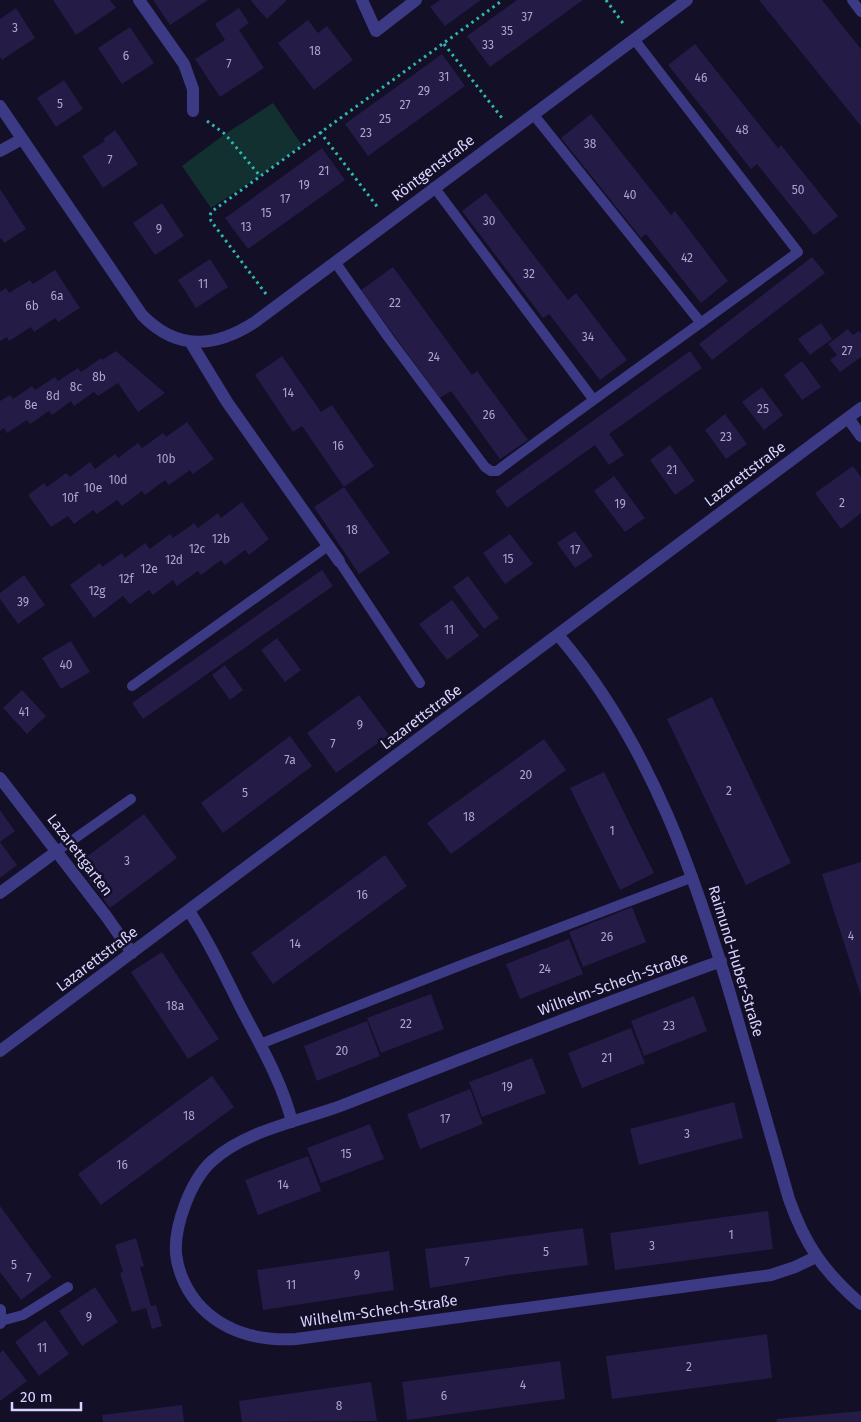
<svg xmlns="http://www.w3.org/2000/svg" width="861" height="1422" font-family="'Fira Sans',sans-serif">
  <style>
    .green { fill: #12302f }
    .building { fill: #241b47 }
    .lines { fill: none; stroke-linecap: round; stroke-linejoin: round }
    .path { stroke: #2fb8b0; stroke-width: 3; stroke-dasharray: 2.5 4; stroke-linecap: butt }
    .service { stroke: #3d3a85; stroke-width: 10 }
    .minor { stroke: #3d3a85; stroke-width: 12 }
    .labels { text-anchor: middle; stroke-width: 5; stroke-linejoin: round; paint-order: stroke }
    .number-label { font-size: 12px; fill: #aca6d1 }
    .street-label { font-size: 15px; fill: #d9d4ff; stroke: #130f26 }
  </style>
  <rect width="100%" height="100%" fill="#130f26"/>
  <path class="green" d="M273 103 302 145 260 176 211 208 182 166 225 134Z"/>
  <path class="building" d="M53 0H110L116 8 76 35Z
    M153 0H208L170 25Z
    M252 0H287L267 19 251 1Z
    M440 0H481L445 26 430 7Z
    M517 0H583L490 67 467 36Z
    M759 0H822L861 49V126Z
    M16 8 35 38 2 60 0 57V19Z
    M239 8 249 23 239 30 264 68 220 97 195 59 225 40 215 24Z
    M308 20 318 33 327 26 353 60 314 90 278 43Z
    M130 27 154 63 122 84 98 48Z
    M695 44 778 148 781 145 838 216 814 235 757 164 751 169 668 65Z
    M442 54 465 86 368 156 345 124Z
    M64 80 83 109 56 127 37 98Z
    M591 114 671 215 675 211 728 281 701 303 646 234 641 238 561 138Z
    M115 130 138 164 103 188 82 156 105 141 103 139Z
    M322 148 345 180 248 249 225 218Z
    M0 189 26 229 4 243 1 238 0 239Z
    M486 193 568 300 576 293 627 360 600 380 549 314 543 318 462 211Z
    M162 203 184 236 155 255 133 223Z
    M812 257 825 273 712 360 699 344Z
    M210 259 228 287 196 308 178 280Z
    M393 267 472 375 477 371 528 440 500 459 451 391 440 398 361 290Z
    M55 270 80 308 58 322 55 318 34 332 31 327 9 341 7 337 0 341V292L6 288 9 293 30 280 33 284Z
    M821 323 832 339 810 355 798 339Z
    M848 329 853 335 859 331 861 333V357L840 372 830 360 837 355 828 344Z
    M116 351 165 393 138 412 118 383 98 396 94 392 74 406 71 401 52 415 49 411 30 424 27 420 7 433 4 428 0 431V401L10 395 13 399 32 386 35 390 55 377 58 381 78 368 81 372 101 358 102 360Z
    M690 351 702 368 609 434 624 455 609 465 595 445 507 508 495 491Z
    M282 356 321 412 332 405 374 466 344 487 302 426 293 432 255 375Z
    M802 361 821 387 802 400 784 375Z
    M762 387 783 415 764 430 742 402Z
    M725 414 747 444 726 459 705 430Z
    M187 422 214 459 193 474 190 470 169 485 165 480 145 495 142 491 122 506 117 500 97 514 93 510 74 524 68 516 51 527 28 495 44 483 47 487 66 473 70 477 90 462 95 469 115 454 118 458 138 443 142 448 163 433 166 437Z
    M670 445 695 481 675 495 650 460Z
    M853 466 861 477V513L841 529 815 493Z
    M614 476 645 518 625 532 594 491Z
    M344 487 390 553 359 574 314 507Z
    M242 502 269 539 249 555 245 550 225 565 221 560 201 575 198 571 177 586 173 580 153 595 149 590 130 604 123 596 94 618 70 585 100 563 102 567 122 553 125 558 145 543 150 549 170 534 173 538 194 523 198 528 218 513 221 518Z
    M575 531 593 556 575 568 557 543Z
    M510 534 533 564 505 584 483 553Z
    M322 570 333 586 143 719 132 703Z
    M24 575 45 605 18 624 0 599V593Z
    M468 576 499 618 484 629 453 587Z
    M452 600 479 636 447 660 419 624Z
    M277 638 301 670 285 682 261 650Z
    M71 641 90 672 61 689 42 658Z
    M225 665 243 690 230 700 212 675Z
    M22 690 46 716 27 734 3 708Z
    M359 695 389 735 336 773 307 733Z
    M712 697 791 863 746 885 667 719Z
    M290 736 312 766 223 833 201 803Z
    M544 739 566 770 451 854 427 823Z
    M604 772 654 873 620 890 570 788Z
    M0 810 15 831 0 842Z
    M144 814 177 858 110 908 77 864Z
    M0 842 17 865 0 878Z
    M385 855 407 886 273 984 251 953Z
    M861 862V996L822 874Z
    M632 907 646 942 583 967 569 932Z
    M569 939 583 974 520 999 506 964Z
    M162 952 219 1039 188 1059 131 972Z
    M431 994 444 1029 381 1053 367 1018Z
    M694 996 707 1031 644 1056 631 1021Z
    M367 1021 380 1056 317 1081 304 1046Z
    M631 1028 645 1063 582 1088 568 1053Z
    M532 1058 546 1093 482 1117 469 1082Z
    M212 1076 234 1107 101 1205 78 1174Z
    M470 1089 483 1124 420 1149 407 1114Z
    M734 1102 743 1138 639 1165 630 1129Z
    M370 1124 384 1159 321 1183 307 1148Z
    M308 1156 321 1191 258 1215 245 1180Z
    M0 1206 52 1277 21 1300 0 1272Z
    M768 1211 773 1249 615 1270 610 1233Z
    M583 1228 588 1265 509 1275 430 1288 425 1249Z
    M136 1238 144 1266 140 1267 151 1306 156 1305 162 1326 152 1329 146 1308 132 1312 120 1273 123 1272 115 1245Z
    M389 1251 394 1290 263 1310 257 1270Z
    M95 1287 118 1322 82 1346 59 1311Z
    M45 1320 69 1354 39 1376 15 1342Z
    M767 1334 772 1378 612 1399 606 1356Z
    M3 1350 27 1381 0 1401V1353Z
    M560 1361 565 1399 407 1420 402 1382Z
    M371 1382 377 1421 242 1422 239 1401Z
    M182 1405 184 1422H103L102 1415Z
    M861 1411V1422H777L776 1419Z"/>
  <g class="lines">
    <path class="path" d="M606 0 625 26
      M444 44 502 118
      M207 121 225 134 260 176
      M320 132 379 209
      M266 294 211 221 210 216 211 212 503 0"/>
    <path class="service" d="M852 0 861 12
      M533 114 701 323
      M434 187 593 399
      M335 262 388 337 485 467 491 471H497C597 396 698 326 798 252L634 39
      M339 561 420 683
      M132 686 328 546
      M57 851 131 799
      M260 1044 464 964 693 877
      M1 1321 23 1315 68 1287"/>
    <path class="minor" d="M139 0 184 64 193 89V111
      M362 0 376 31 416 0
      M0 106 142 315C177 351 215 348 255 322L687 0
      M0 151 22 139
      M191 343 227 402 339 561
      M848 418 861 436
      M558 635C651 743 697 880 736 1014 754 1076 771 1138 789 1199 805 1245 824 1272 861 1304
      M0 778 106 916 132 953
      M0 893 57 851
      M189 911C209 941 224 974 240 1006 259 1043 282 1081 292 1122
      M721 961C594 1007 468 1056 343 1105 301 1121 246 1130 212 1161 191 1180 174 1225 176 1254 178 1273 188 1294 202 1308 227 1333 261 1341 296 1339L771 1275 795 1267 816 1257
      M0 1051 861 408
      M0 1310V1323"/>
  </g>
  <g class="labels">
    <g class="number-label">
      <text x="527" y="21">37</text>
      <text x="15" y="32">3</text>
      <text x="507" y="35">35</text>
      <text x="488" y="49">33</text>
      <text x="315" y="55">18</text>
      <text x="126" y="60">6</text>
      <text x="229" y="68">7</text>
      <text x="444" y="81">31</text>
      <text x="701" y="82">46</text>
      <text x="424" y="95">29</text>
      <text x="60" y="108">5</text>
      <text x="405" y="109">27</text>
      <text x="385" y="123">25</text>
      <text x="742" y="134">48</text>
      <text x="366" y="137">23</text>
      <text x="590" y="148">38</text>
      <text x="110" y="164">7</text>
      <text x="324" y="175">21</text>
      <text x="304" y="189">19</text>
      <text x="798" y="194">50</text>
      <text x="630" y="199">40</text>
      <text x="285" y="203">17</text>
      <text x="266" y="217">15</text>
      <text x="489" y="225">30</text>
      <text x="246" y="231">13</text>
      <text x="159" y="233">9</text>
      <text x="687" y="262">42</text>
      <text x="529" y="278">32</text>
      <text x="203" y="288">11</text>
      <text x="57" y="300">6a</text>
      <text x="395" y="307">22</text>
      <text x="32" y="310">6b</text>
      <text x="588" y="341">34</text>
      <text x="847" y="355">27</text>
      <text x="434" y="361">24</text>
      <text x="99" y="381">8b</text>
      <text x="76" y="391">8c</text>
      <text x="288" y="397">14</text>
      <text x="53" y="400">8d</text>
      <text x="31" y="409">8e</text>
      <text x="763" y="413">25</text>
      <text x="489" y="419">26</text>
      <text x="726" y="441">23</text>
      <text x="338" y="450">16</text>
      <text x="166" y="463">10b</text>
      <text x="672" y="474">21</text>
      <text x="118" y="484">10d</text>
      <text x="93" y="492">10e</text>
      <text x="70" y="502">10f</text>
      <text x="842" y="507">2</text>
      <text x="620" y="508">19</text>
      <text x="352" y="534">18</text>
      <text x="221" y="543">12b</text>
      <text x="197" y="553">12c</text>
      <text x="575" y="554">17</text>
      <text x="508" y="563">15</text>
      <text x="174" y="564">12d</text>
      <text x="149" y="573">12e</text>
      <text x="126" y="583">12f</text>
      <text x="97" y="595">12g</text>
      <text x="23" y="606">39</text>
      <text x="449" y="634">11</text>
      <text x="66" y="669">40</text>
      <text x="24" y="716">41</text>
      <text x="360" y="729">9</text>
      <text x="333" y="748">7</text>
      <text x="290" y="764">7a</text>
      <text x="526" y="779">20</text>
      <text x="729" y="795">2</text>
      <text x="245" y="797">5</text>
      <text x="469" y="821">18</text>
      <text x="612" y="835">1</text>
      <text x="127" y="865">3</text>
      <text x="362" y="899">16</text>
      <text x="851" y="940">4</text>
      <text x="607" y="941">26</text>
      <text x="295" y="948">14</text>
      <text x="545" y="973">24</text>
      <text x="175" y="1010">18a</text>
      <text x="406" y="1028">22</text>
      <text x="669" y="1030">23</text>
      <text x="342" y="1055">20</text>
      <text x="607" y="1062">21</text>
      <text x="507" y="1091">19</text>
      <text x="189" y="1120">18</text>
      <text x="445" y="1123">17</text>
      <text x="687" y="1138">3</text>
      <text x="346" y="1158">15</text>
      <text x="122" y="1169">16</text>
      <text x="283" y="1189">14</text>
      <text x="731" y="1239">1</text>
      <text x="652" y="1250">3</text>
      <text x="546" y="1256">5</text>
      <text x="467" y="1266">7</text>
      <text x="14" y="1269">5</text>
      <text x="357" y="1279">9</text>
      <text x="29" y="1282">7</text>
      <text x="291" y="1289">11</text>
      <text x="89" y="1321">9</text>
      <text x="42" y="1352">11</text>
      <text x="689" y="1371">2</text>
      <text x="523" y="1389">4</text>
      <text x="444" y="1400">6</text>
      <text x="339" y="1410">8</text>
    </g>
    <g class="street-label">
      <text transform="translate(433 168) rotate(-37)" y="5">Röntgenstraße</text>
      <text transform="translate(745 474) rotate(-37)" y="5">Lazarettstraße</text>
      <text transform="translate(421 717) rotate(-37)" y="5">Lazarettstraße</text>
      <text transform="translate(80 855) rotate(53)" y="5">Lazarettgarten</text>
      <text transform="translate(97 959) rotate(-37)" y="5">Lazarettstraße</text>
      <text transform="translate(736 961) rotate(73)" y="5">Raimund-Huber-Straße</text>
      <text transform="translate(613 984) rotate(-20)" y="5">Wilhelm-Schech-Straße</text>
      <text transform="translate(379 1311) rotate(-8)" y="5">Wilhelm-Schech-Straße</text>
    </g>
  </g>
  <path d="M12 1402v8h69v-8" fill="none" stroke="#d9d4ff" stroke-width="2.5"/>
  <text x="20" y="1402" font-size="15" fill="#d9d4ff" stroke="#130f26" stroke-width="4" paint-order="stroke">20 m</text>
</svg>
